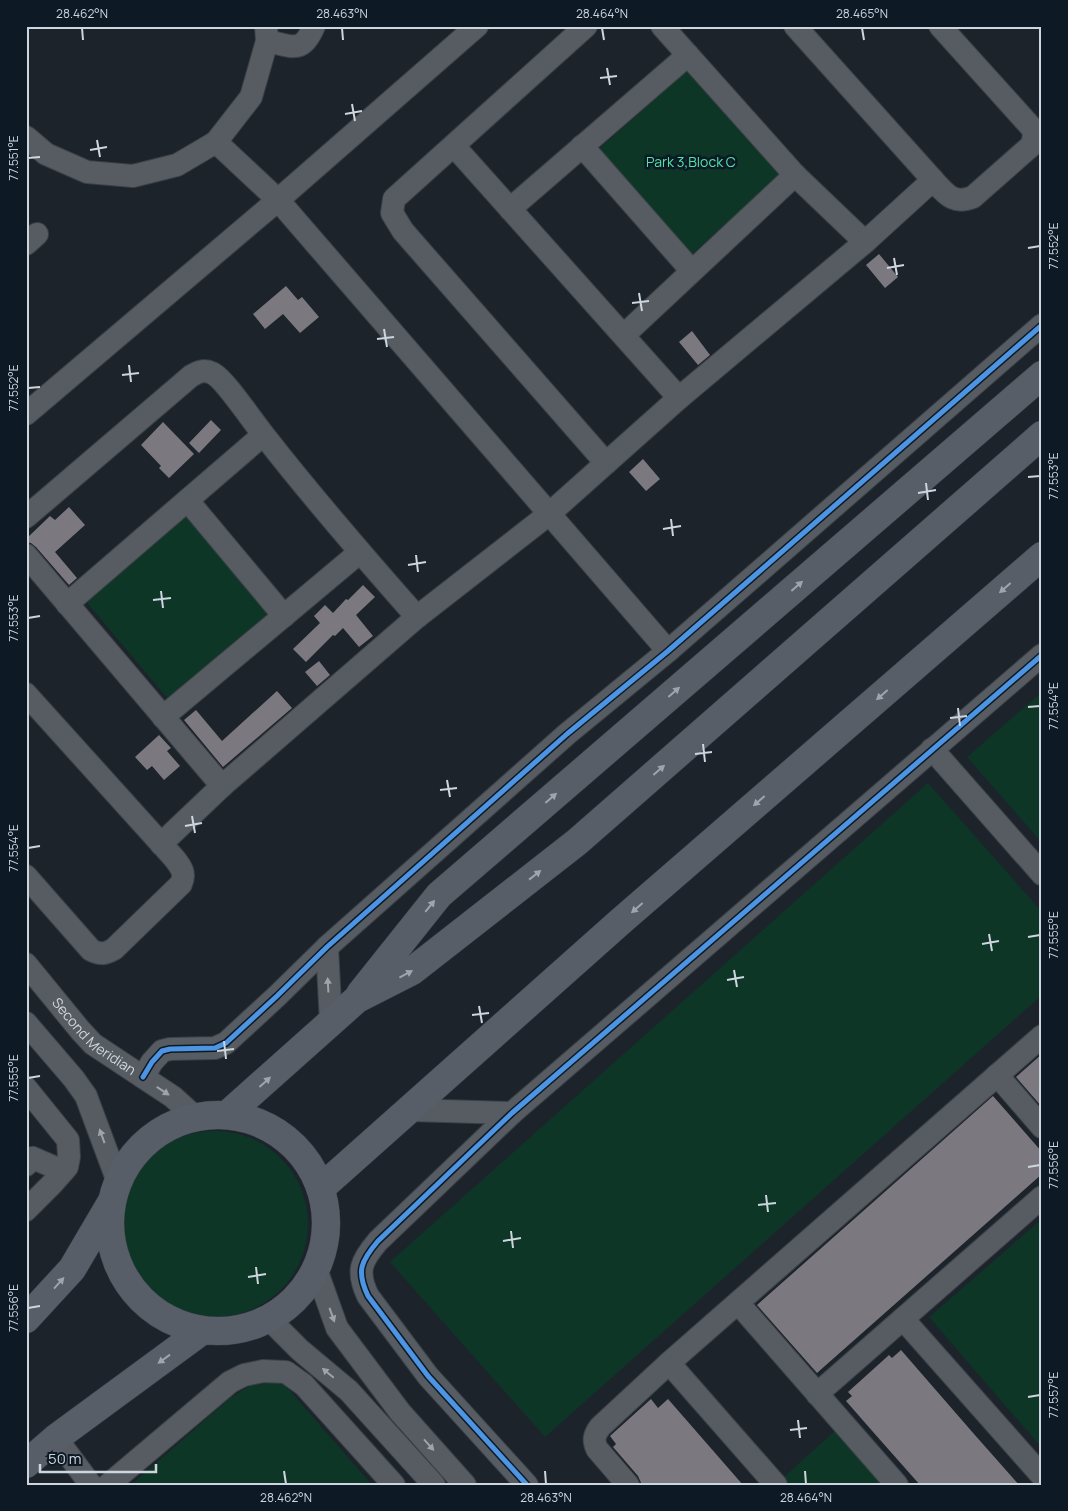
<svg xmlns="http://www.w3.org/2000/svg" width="1068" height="1511" font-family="Manrope,sans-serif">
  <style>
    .green { fill: #0e3627 }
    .building { fill: #7b797f }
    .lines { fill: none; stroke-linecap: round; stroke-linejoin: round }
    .minor-casing { stroke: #3b4047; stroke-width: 24 }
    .major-casing { stroke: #3b4047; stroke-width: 29 }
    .minor { stroke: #565c61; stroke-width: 22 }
    .major { stroke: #585e68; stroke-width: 28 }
    .cycleway-casing { stroke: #0d1a26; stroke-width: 8 }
    .cycleway { stroke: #4d94e3; stroke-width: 5 }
    .oneway { fill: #9ea5af }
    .oneway2 { fill: #9da5ac }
    .ticks { fill: none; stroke: #cdd5de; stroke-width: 2 }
    .labels { text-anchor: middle; stroke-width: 5; stroke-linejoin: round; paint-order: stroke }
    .park-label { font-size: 14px; fill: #4de5a5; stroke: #0d1a26 }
    .street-label { font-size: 14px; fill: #cdd5de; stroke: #0d1a26 }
    .neatline { fill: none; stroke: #cdd5de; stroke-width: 2 }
    .ticks-label { font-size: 12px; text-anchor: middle; fill: #cdd5de }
  </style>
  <rect width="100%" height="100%" fill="#1c232a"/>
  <path class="green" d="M689 69 782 174 692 254 599 149Z
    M185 513 270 612 168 699 84 599Z
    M1042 692V843L967 757Z
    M928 783 1042 912V995L545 1437 390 1262Z
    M122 1224a93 93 0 1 1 186 0a93 93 0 1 1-186 0Z
    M1042 1219V1448L929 1317Z
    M273 1379 286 1386 372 1485H131L229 1399 256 1382Z
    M837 1429 886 1485H790L784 1477Z"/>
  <path class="building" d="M879 254 898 277 885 288 866 265Z
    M286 286 298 300 302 297 319 317 300 333 283 314 265 329 253 314Z
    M692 331 710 355 698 365 679 342Z
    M211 420 221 430 199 453 189 443Z
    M163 422 194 454 169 478 159 468 161 466 141 445Z
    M643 459 660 479 646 491 629 472Z
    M69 507 85 525 55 552 77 578 69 585 36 547 31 543 26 542V539L50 516 55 520Z
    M363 585 375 597 356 615 373 636 359 647 343 628 335 636 333 635 306 662 293 649 320 623 314 616 325 605 333 613 346 599 348 600Z
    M319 661 330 675 317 686 305 672Z
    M277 691 292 708 223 767 184 720 196 710 222 741Z
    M159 735 171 748 167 751 180 766 164 780 152 766 147 770 135 757Z
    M1042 1054V1107L1016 1077Z
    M993 1096 1042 1152V1174L817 1373 757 1305Z
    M901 1350 974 1434 1019 1485H920L874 1433 846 1401 852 1396 848 1392 889 1355 892 1358Z
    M651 1399 658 1408 668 1399 743 1485H642L638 1476 613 1447 616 1444 610 1436Z"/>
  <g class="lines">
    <g class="minor-casing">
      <g id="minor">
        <path d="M586 26 394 199 392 213 403 231 606 463"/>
        <path d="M662 26 795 175 865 242"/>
        <path d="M795 26 933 180C946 194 953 205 973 197L1032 145 1034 135 1032 128 940 26"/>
        <path d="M267 41C292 46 302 55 314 26"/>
        <path d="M26 137 46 154 87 172 133 176 177 165 216 142 251 97 267 41 266 26"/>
        <path d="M216 142 278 200 668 651"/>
        <path d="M454 146 679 398"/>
        <path d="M582 146 691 270"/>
        <path d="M510 209 688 55"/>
        <path d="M26 244 37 234"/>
        <path d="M624 335 795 175"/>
        <path d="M26 414 278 200 477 26"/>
        <path d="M188 501 284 616"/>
        <path d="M26 517 191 376C198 372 204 369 212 373 224 378 253 422 263 434 312 497 364 557 417 617"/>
        <path d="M26 555 222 786"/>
        <path d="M67 604 263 435"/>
        <path d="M26 694 174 858C181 867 186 873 181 884L114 949C105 954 101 955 91 950L26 876"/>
        <path d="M163 717 360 552"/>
        <path d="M932 749 1042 874"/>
        <path d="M161 844 222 786 417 617 549 514 679 398 865 242 933 180"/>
        <path d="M327 947 331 1023"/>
        <path id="s1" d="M26 964 80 1030 93 1044 173 1097 195 1117"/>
        <path d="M26 1023 74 1079 86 1096 118 1182"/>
        <path d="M997 1075 1042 1127"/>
        <path d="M143 1077 152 1062 162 1051 170 1049 215 1048 226 1043 277 996 327 947 567 734 668 651 1042 325"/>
        <path d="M26 1088 68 1140 69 1157 67 1167 52 1184 26 1210"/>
        <path d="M409 1110 512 1113"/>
        <path d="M26 1165 33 1158 63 1171"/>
        <path d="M316 1269 337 1328 400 1412 465 1485"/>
        <path d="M738 1303 897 1485"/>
        <path d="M268 1318 300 1350 349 1391 434 1485"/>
        <path d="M903 1319 1042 1476"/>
        <path d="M669 1363 776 1485"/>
        <path d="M817 1394 1042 1197"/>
        <path d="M56 1438 91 1485"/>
        <path d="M108 1485 230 1382 244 1375 263 1371 286 1372 304 1385 394 1485"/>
        <path d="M527 1485 428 1376 368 1296C356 1271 361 1261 378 1241L512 1113 1042 655"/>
        <path d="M628 1485 597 1449C593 1440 594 1435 600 1427L669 1363 1042 1036"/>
      </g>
    </g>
    <g class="major-casing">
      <path id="major" d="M360 994 439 895 1042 375
        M228 1114 357 999 412 971 577 842 1042 435
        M110 1223a108 108 0 1 1 216 0a108 108 0 1 1-216 0Z
        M321 1188 621 921 1042 556
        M26 1319 72 1269 112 1201
        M26 1464 56 1438 203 1330"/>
    </g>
    <use href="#minor" class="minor"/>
    <use href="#major" class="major"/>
    <g class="cycleway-casing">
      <path id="cycleway" d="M143 1077 152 1062 162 1051 170 1049 215 1048 226 1043 277 996 327 947 567 734 668 651 1042 325
        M527 1485 428 1376 368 1296C356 1271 361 1261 378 1241L512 1113 1042 655"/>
    </g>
    <use href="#cycleway" class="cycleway"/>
  </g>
  <defs><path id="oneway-solid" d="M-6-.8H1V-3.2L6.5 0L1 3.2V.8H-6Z" transform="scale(1.25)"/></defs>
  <g class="oneway">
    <use href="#oneway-solid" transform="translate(797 586) rotate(-41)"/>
    <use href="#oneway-solid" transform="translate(1005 588) rotate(139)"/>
    <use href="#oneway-solid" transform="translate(674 692) rotate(-41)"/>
    <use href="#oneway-solid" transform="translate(882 695) rotate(139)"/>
    <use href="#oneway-solid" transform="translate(659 770) rotate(-41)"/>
    <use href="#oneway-solid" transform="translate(551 798) rotate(-41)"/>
    <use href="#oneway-solid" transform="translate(759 801) rotate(139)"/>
    <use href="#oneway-solid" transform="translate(535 875) rotate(-38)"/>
    <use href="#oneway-solid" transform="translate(430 906) rotate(-51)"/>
    <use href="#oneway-solid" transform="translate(637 908) rotate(139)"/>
    <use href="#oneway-solid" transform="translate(406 974) rotate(-28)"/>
    <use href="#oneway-solid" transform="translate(265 1082) rotate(-42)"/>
    <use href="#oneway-solid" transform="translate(59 1283) rotate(-48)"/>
    <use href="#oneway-solid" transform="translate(164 1359) rotate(144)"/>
  </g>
  <g class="oneway2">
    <use href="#oneway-solid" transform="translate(328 985) rotate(-93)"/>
    <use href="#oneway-solid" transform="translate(163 1091) rotate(33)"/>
    <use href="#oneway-solid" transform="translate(102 1136) rotate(-110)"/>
    <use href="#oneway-solid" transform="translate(332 1315) rotate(70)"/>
    <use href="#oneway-solid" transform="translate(328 1373) rotate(-140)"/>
    <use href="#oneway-solid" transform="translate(429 1445) rotate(48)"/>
  </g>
  <path class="ticks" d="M82 28 83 40M342 28 343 40M602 28 604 40M862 28 864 40M607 68 610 85M600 78 617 76M352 104 355 121M345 114 362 111M97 140 100 157M90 150 107 147M28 158 40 157M1028 248 1040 246M894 258 897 275M887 268 904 265M639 293 642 311M632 303 649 301M384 329 387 347M377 339 394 337M129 365 131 382M122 375 139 373M28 388 40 387M1028 477 1040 476M926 483 928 500M918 493 936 490M671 519 673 536M663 529 681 526M416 555 418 572M408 565 426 562M161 591 163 608M153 600 171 598M28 618 40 616M1028 707 1040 706M958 708 960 726M950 718 967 716M703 744 705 762M695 754 712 752M447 780 450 797M440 790 457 788M192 816 195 833M185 826 202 823M28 848 40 846M989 934 992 951M1028 937 1040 935M982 944 999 941M734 970 737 987M727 980 744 977M479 1006 482 1023M472 1015 489 1013M224 1041 226 1059M217 1051 234 1049M28 1078 40 1076M1028 1167 1040 1165M766 1195 768 1212M758 1205 776 1203M511 1231 513 1248M503 1241 521 1238M256 1267 258 1284M248 1277 266 1274M28 1308 40 1306M1028 1397 1040 1395M798 1420 800 1438M790 1430 807 1428M284 1471 286 1484M545 1471 546 1484M805 1471 806 1484"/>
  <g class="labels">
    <g class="park-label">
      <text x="691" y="167">Park 3,Block C</text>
    </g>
    <g class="street-label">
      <text dy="5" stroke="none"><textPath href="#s1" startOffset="100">Second Meridian</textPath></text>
    </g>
  </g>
  <rect width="1068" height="1511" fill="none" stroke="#0d1a26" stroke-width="55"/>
  <path d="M40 1464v8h116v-8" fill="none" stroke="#cdd5de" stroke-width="2.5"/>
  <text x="48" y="1464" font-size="15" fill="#cdd5de" stroke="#0d1a26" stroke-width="4" paint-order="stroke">50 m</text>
  <rect x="28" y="28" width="1012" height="1456" class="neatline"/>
  <g class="ticks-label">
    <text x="82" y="18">28.462°N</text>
    <text x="342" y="18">28.463°N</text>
    <text x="602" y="18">28.464°N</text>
    <text x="862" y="18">28.465°N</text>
    <text transform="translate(14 158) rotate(-90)" y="4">77.551°E</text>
    <text transform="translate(1054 246) rotate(-90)" y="4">77.552°E</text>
    <text transform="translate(14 388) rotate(-90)" y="4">77.552°E</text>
    <text transform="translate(1054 476) rotate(-90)" y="4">77.553°E</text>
    <text transform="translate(14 618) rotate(-90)" y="4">77.553°E</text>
    <text transform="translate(1054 706) rotate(-90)" y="4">77.554°E</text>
    <text transform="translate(14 848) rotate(-90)" y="4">77.554°E</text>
    <text transform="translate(1054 935) rotate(-90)" y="4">77.555°E</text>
    <text transform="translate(14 1078) rotate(-90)" y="4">77.555°E</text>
    <text transform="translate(1054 1165) rotate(-90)" y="4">77.556°E</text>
    <text transform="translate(14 1308) rotate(-90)" y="4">77.556°E</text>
    <text transform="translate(1054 1395) rotate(-90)" y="4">77.557°E</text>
    <text x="286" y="1502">28.462°N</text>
    <text x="546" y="1502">28.463°N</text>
    <text x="806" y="1502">28.464°N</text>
  </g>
</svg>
